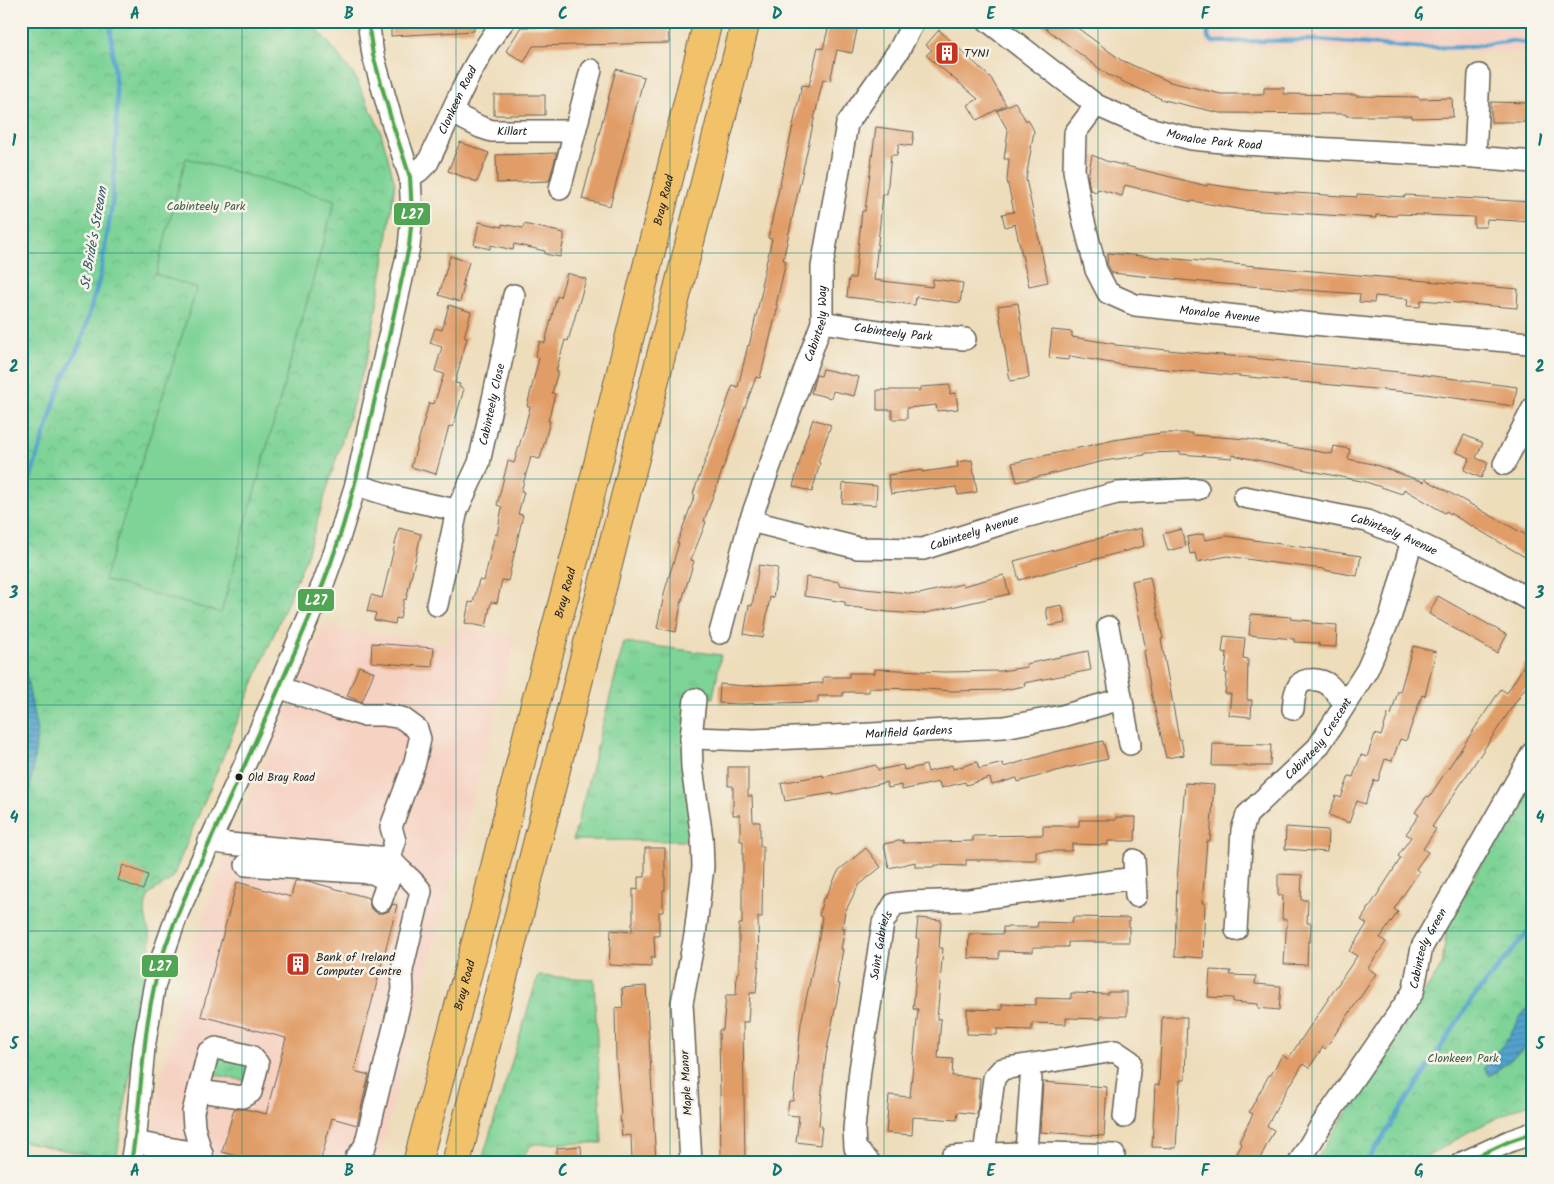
<svg xmlns="http://www.w3.org/2000/svg" width="1554" height="1184" font-family="Kalam,sans-serif">
  <style>
    .built { fill: #f6d2c3 }
    .grass { fill: url(#grass-tufts); stroke: #4d785a }
    .park { fill: url(#park-crowns); stroke: #4d785a }
    .pitch { fill: #7ed397; stroke: #4d785a }
    .water { fill: url(#water-rules); stroke: #386074 }
    .lines { fill: none; stroke-linecap: round; stroke-linejoin: round }
    .stream { stroke: #53a3cd; stroke-width: 4.5 }
    .building { fill: #e19d67 }
    .minor-casing { stroke: #666054; stroke-width: 24 }
    .highway-casing { stroke: #666054; stroke-width: 30 }
    .minor { stroke: #fff; stroke-width: 21 }
    .highway { stroke: #f2c26a; stroke-width: 28 }
    .bus-1-casing { stroke: #f7f3e8; stroke-width: 8 }
    .bus-1 { stroke: #50a653; stroke-width: 4 }
    .grid { fill: none; stroke: #0f766e; stroke-width: 1; stroke-opacity: 0.55 }
    .bus-dot { fill: #1c1c1c; stroke: #f7f3e8; stroke-width: 2 }
    .labels { text-anchor: middle; stroke-width: 5; stroke-linejoin: round; paint-order: stroke }
    .bus-label { font-size: 11px; fill: #1c1c1c; stroke: #f7f3e8; text-anchor: start }
    .poi-label { font-size: 12px; fill: #1c1c1c; stroke: #f7f3e8; text-anchor: start }
    .street-label { font-size: 12px; fill: #1c1c1c; stroke: #f7f3e8 }
    .park-label { font-size: 12px; fill: #3e5c47; stroke: #f7f3e8 }
    .water-label { font-size: 14px; font-style: italic; fill: #35596c; stroke: #f7f3e8 }
    .line-badge { stroke: #f7f3e8; stroke-width: 2 }
    .badge-label { font-size: 14px; text-anchor: middle; font-weight: bold; fill: #fff }
    .neatline { fill: none; stroke: #0f766e; stroke-width: 2 }
    .grid-label { font-size: 16px; text-anchor: middle; font-weight: bold; fill: #0f766e }
  </style>
  <defs>
    <pattern id="grass-tufts" width="24" height="20" patternUnits="userSpaceOnUse" patternTransform="scale(1.25)"><rect width="24" height="20" fill="#7ed397"/><path d="M3 7l-1-3M5 7V3M7 7l1-3M15 17l-1-3M17 17v-4M19 17l1-3" fill="none" stroke="#6cb582"/></pattern>
    <pattern id="park-crowns" width="20" height="18" patternUnits="userSpaceOnUse" patternTransform="scale(1.25)"><rect width="20" height="18" fill="#7ed397"/><path d="M2 6a3 3 0 1 1 6 0M12 15a3 3 0 1 1 6 0" fill="none" stroke="#6cb582"/></pattern>
    <pattern id="water-rules" width="6" height="5" patternUnits="userSpaceOnUse" patternTransform="scale(1.25)"><rect width="6" height="5" fill="#53a3cd"/><path d="M0 2.5h6" fill="none" stroke="#4484a6"/></pattern>
  </defs>
  <rect width="100%" height="100%" fill="#f7f3e8"/>
  <filter id="ink" filterUnits="userSpaceOnUse"><feTurbulence type="fractalNoise" baseFrequency=".02" numOctaves="2"/><feDisplacementMap in="SourceGraphic" scale="10" xChannelSelector="R" yChannelSelector="G"/><feConvolveMatrix kernelMatrix="1 2 1 2 8 2 1 2 1" color-interpolation-filters="sRGB"/></filter>
  <filter id="wash" filterUnits="userSpaceOnUse"><feTurbulence type="fractalNoise" baseFrequency=".0096" numOctaves="4" result="noise"/><feDisplacementMap in="SourceGraphic" scale="20" xChannelSelector="R" yChannelSelector="G"/><feGaussianBlur stdDeviation="1.12" result="paint"/><feColorMatrix in="noise" values="0 0 0 0 0 0 0 0 0 0 0 0 0 0 0 0 0 1.4 0 .05"/><feComposite in="paint" operator="in"/></filter>
  <g filter="url(#wash)">
    <rect width="100%" height="100%" fill="#edb"/>
    <path class="built" d="M1205 21H1533V53L1206 46Z
      M324 625 448 645 453 626 516 636 402 1068 379 1163H149L159 1090 184 973 235 830Z
      M58 1149 116 1161 133 1163H56Z"/>
    <path class="grass" d="M624 642 721 655 713 698 691 696 692 841 573 840Z
      M538 976 594 979 602 1143 535 1144C525 1148 526 1154 523 1163H481Z
      M220 1053 252 1060 248 1081 215 1075Z"/>
    <path class="park" d="M21 21H309L329 43 354 75 380 129 395 183 384 263 369 351 307 555 172 879C166 884 154 889 149 896 141 908 148 927 151 940L116 1161 21 1141Z
      M1533 777V1101L1470 1131 1417 1163H1314L1442 965 1446 933 1452 913Z
      M857 1153 872 1163H798Z"/>
    <path class="pitch" d="M186 158 335 200 221 613 104 580 197 288 156 274Z"/>
    <path class="water" d="M21 647 37 732 34 761 29 795 21 799Z
      M1533 1005V1042L1490 1076 1484 1068C1490 1056 1502 1048 1509 1037 1516 1026 1521 1010 1533 1005Z"/>
    <g class="lines">
      <path class="stream" d="M1208 21V37L1213 42 1316 40 1419 48 1470 47 1512 41 1533 44
        M21 507 61 383 81 342 100 277 112 205 116 139 117 100 110 21
        M1366 1163 1472 999 1533 926"/>
    </g>
    <g id="blocks">
      <path class="building" d="M391 21H474V31L391 36Z
        M668 21 669 43 533 46 524 62 506 51 521 27H553V24Z
        M839 21H859L852 53 837 50 830 81 823 79 783 260 786 261 776 305 778 306 760 378 756 377 704 521 706 522 691 560 694 561 681 604 676 632 657 628 665 590 679 543H677L695 495 693 494 733 385 738 387 748 345 749 346 763 286 761 285 772 239 768 238 802 85 809 86 818 47 823 49 829 25 837 27Z
        M1036 21H1068L1121 60 1170 82 1221 94H1264V88H1284V94L1356 95V96L1418 97 1419 99 1452 98 1453 117 1412 118V116H1346V114L1220 113 1164 100 1108 75Z
        M939 30 991 78 1006 105 977 120 968 105 978 99 926 55 932 50 926 45Z
        M616 69 644 77 610 206 582 199Z
        M494 95H545V115H494Z
        M1015 102 1026 121 1028 119 1034 131 1026 179 1048 282 1029 286 1015 224 1005 227 1002 214 1014 212 1007 180 1009 159H1004L1008 131 997 111Z
        M1491 102 1531 103V122H1491Z
        M876 127 914 132 912 146 899 144 897 155H891L887 194H883L874 280 932 287 933 279 963 283 960 303 916 297 915 305 847 297 849 278H855L862 211H865Z
        M460 142 489 153 477 182 448 171Z
        M557 153 549 181 497 183 496 155Z
        M1092 155 1106 161 1207 186 1208 184 1247 190 1357 197V194L1405 197V195L1533 202V222L1487 219 1486 227H1474V217L1397 214 1396 216 1376 215V218L1245 210 1192 201V202L1125 185 1122 196 1098 189 1097 192 1090 190 1088 177Z
        M479 222 502 227V224L523 228 524 224 564 233V239L560 257 545 254V251L514 244 513 250 491 245 490 249 474 245Z
        M1108 253 1518 289 1517 308 1421 300 1420 307 1407 306 1408 299 1375 296 1374 303 1359 302 1360 294 1222 284 1112 273 1107 263Z
        M450 256 469 262 462 286H464L460 302 439 295Z
        M567 273 586 279 568 341 565 340 556 371H558L552 393 555 394 548 421H550L540 459 531 457 521 491 524 492 518 514 523 515 508 581 502 580 497 603 491 602 486 627 465 623 469 602 473 603 479 580 484 581 495 534 497 535 502 507 497 505 508 461 514 463 524 430 530 407 527 406 539 358 535 357 540 341 545 343 557 296 560 297Z
        M1018 303 1029 378 1010 381 998 306Z
        M449 305 471 312 464 337 467 338 455 383 460 384 459 387 464 389 453 427 449 426 436 474 411 467 429 403 434 404 444 374 435 371 442 347 430 343 435 328 442 330Z
        M1052 330 1072 332V337L1115 344V345L1410 373 1517 387 1514 406 1417 393 1123 365 1070 356 1069 360 1049 358Z
        M823 369 859 377 854 396 833 391 831 398 811 393 816 375 821 376Z
        M950 385V394L956 393 958 409 937 411 936 405 907 408V419H892V410H877V390H920V387Z
        M813 419 831 425 818 462 820 463 812 492 793 486 804 447H803Z
        M1161 433H1192V435L1248 439 1332 454 1334 446 1350 449 1348 459 1373 464 1424 482 1425 479 1533 539V543L1525 557 1446 511 1445 513 1404 489 1402 494 1366 482 1232 455V458L1180 454V452L1145 453V455L1104 461 1017 482 1012 463 1114 440Z
        M1464 435 1483 443 1476 458 1488 463 1481 478 1464 470 1470 458 1456 452Z
        M972 460 977 492 958 495 956 487 934 490 933 488 891 494 888 475 922 470V472L958 467 957 462Z
        M843 483 877 486 876 505 842 503Z
        M399 528 421 534 406 600 404 599 400 619 396 618 395 624 374 620 376 613 367 611 371 595 382 598Z
        M1141 528 1144 546 1019 580 1014 561 1088 541Z
        M1181 529 1186 546 1168 551 1163 534Z
        M1203 534 1205 540 1227 536 1361 556 1357 576 1324 570V569L1266 562 1228 556 1197 562 1195 553 1190 554 1187 537Z
        M759 565 778 568 773 598 770 597 763 638 744 634 749 605 752 606Z
        M1004 575 1009 594 921 614 888 612 845 606V602L804 596 806 577 840 582V585L864 589 919 594 962 584 963 586Z
        M1150 577 1163 639H1161L1171 694 1179 739H1181L1184 755 1166 758 1151 692 1144 651 1146 650 1132 581Z
        M1438 596 1507 635 1497 653 1429 614Z
        M1062 605 1066 623 1049 626 1046 608Z
        M1251 614 1291 617 1290 619 1312 621V623L1337 625 1336 647 1319 646V643L1294 642V639L1249 635Z
        M1224 636 1245 638 1243 658 1248 659 1247 700H1252L1251 717 1229 715 1231 694H1225L1227 673H1225L1227 653 1222 652Z
        M372 643 434 648 432 667 371 662Z
        M1413 646 1436 652 1425 696 1422 695 1406 741 1400 739 1392 761 1385 759 1378 781 1374 780 1365 804 1357 801 1349 823 1329 815 1336 796 1341 798 1349 776 1353 777 1361 755 1367 757 1375 734 1381 736 1388 714 1391 715 1398 691 1400 692Z
        M1088 651 1091 670 1024 683 1025 686 1003 690 952 691 925 689 869 688V692H843V696H818V702L739 704 719 703 720 684 745 686 823 683V677H849V673H875V669L944 672 1001 671 1027 667 1026 664Z
        M1533 651V693L1525 688 1432 827 1436 829 1423 849 1428 852 1416 869 1419 872 1394 909 1398 912 1380 938 1386 942 1368 968 1376 974 1325 1049 1323 1047 1309 1068 1303 1064 1291 1084 1290 1083 1267 1126 1274 1130 1258 1163H1232L1242 1144 1239 1142 1253 1114 1249 1112 1269 1075H1271L1282 1055 1288 1059 1357 956 1349 951 1367 924 1361 920 1401 858 1398 856 1411 837 1406 834 1419 815 1415 812 1427 796 1429 797 1501 689 1507 693Z
        M359 666 374 672 362 702 347 696Z
        M1103 741 1108 759 1067 768 1018 782 1017 778 992 785 990 778 966 785 965 782 941 788 939 782 902 790 901 785 888 788 887 782 833 795V793L785 801 781 783 823 775V777L876 765 878 770 903 765 904 770 926 765 928 772 952 765 953 769 977 762 979 769 1003 763 1004 767 1054 752Z
        M1213 744 1271 745 1270 766H1212Z
        M728 767H748V796H752L753 822H760V846H763L762 917H758L759 962 756 993H750L748 1022H743L745 1163H722L721 1157 719 1030H723L726 995H736L737 973H739V924H742V873H743V841H740V815H733V786H728Z
        M1185 783 1214 785 1210 841H1207L1204 879 1202 903H1205L1203 958 1175 956 1177 880Z
        M1116 817H1136L1135 841H1108V845L1072 844V851H1036V860H966V866L934 865V867H915V862L889 868 884 844 903 840V843L973 841V836L1043 835V826H1079V820H1116Z
        M1286 827 1328 830 1327 852 1285 849Z
        M645 848H665V890H663V912H659V936H654L655 958H651V967L609 965 611 930 632 932V923H633V889L638 890V877H645Z
        M866 848 881 867 858 886 845 912 842 928H845L841 949H843L837 984H840L826 1055 822 1090 819 1125 822 1126 820 1145 796 1142 799 1116 787 1115 789 1101H793L801 1023 818 944 822 917 819 916 823 898H825L839 870Z
        M123 865 148 875 143 890 118 880Z
        M1278 874 1302 875 1301 900H1308L1307 923H1311L1310 942H1308L1307 965 1284 964 1287 919H1282L1283 895H1278Z
        M295 881H308L369 898V903L371 909 377 913H383L389 911 393 904 397 905 354 1071 369 1075 357 1125 332 1118 320 1163H261L222 1152 234 1109H245L266 1114 286 1038 201 1016 237 882 291 897Z
        M1073 917 1129 918V942H1068V947H1033V952L999 951V959L968 958 969 934H1003V927H1037L1038 922 1072 923Z
        M918 918 941 920 939 948H943L937 1019H941L938 1058 953 1059 952 1076 980 1078 977 1114 958 1112 957 1120 913 1117 912 1135 886 1133 889 1095 910 1097 918 1009H913L919 938H916Z
        M1210 970 1231 971 1230 975 1256 976 1255 984 1281 986 1279 1010 1258 1008V1004L1233 1002V998L1208 997Z
        M646 986 656 1163H632L631 1135 622 1136 620 1115H621L616 1058 615 1008 623 1007 622 988Z
        M1108 992H1127V1016H1101V1019L1066 1018V1024L1032 1023V1030L997 1029V1035L967 1034V1009L1002 1010V1004L1036 1005V998L1071 999V993L1108 994Z
        M1162 1017H1187L1185 1080H1180L1176 1148 1152 1147 1155 1085H1159Z
        M1043 1082 1107 1087 1104 1136 1040 1132Z
        M581 1146 582 1163H558L557 1148Z"/>
    </g>
  </g>
  <g filter="url(#ink)">
    <use href="#blocks" fill-opacity="0" stroke="#666054" stroke-width="1"/>
    <g class="lines">
      <g class="minor-casing">
        <g id="minor">
          <path id="s1" d="M988 21 1096 105 1148 128 1192 139 1242 144 1475 157 1533 162"/>
          <path id="s2" d="M1096 105 1075 133 1074 170 1082 214 1096 270 1108 293 1135 305 1313 324 1529 343 1533 345"/>
          <path id="s3" d="M452 113 480 127 492 131H575"/>
          <path d="M1475 157 1479 75"/>
          <path id="s4" d="M410 177 419 171 428 162C452 114 470 63 504 21"/>
          <path d="M560 189 591 70"/>
          <path id="s5" d="M822 322 899 334 965 339"/>
          <path d="M1504 464 1533 408"/>
          <path d="M356 484C388 497 423 503 457 510"/>
          <path id="s6" d="M1244 497 1367 521 1412 540 1491 578 1533 602"/>
          <path id="s7" d="M750 521 858 548 923 549 1013 520 1117 493 1198 489"/>
          <path id="s8" d="M437 605 457 510 479 463 505 344 514 295"/>
          <path d="M1108 627 1130 744"/>
          <path id="s9" d="M720 633 750 521 822 322V267L847 124 899 50 914 21"/>
          <path d="M279 687 332 706 362 715H383L402 718 417 729 420 739 415 762 391 827 395 841 390 858"/>
          <path d="M1293 709C1294 701 1294 692 1299 685 1305 677 1322 679 1329 685 1335 690 1340 698 1345 704"/>
          <path id="s10" d="M691 738 754 740 1004 727 1062 716 1121 699"/>
          <path d="M209 841 229 844 390 858C399 871 412 878 421 891L402 970 403 990 365 1146 356 1158 354 1163"/>
          <path d="M1134 860 1136 896"/>
          <path d="M246 865 373 873 388 881"/>
          <path d="M381 901 388 881 396 870"/>
          <path id="s11" d="M1236 930 1242 830 1247 815 1318 747 1367 670 1391 615 1412 540"/>
          <path d="M199 1091 242 1097 251 1092 258 1064 251 1056 216 1048 208 1053 193 1112 194 1127 204 1163"/>
          <path d="M134 1142 202 1154"/>
          <path d="M1026 1152 1031 1079"/>
          <path d="M131 1163 136 1134 144 1048 154 988 162 958 178 912 250 753 323 584 335 551 356 484 409 247 412 215 410 177 392 122 373 55 368 21"/>
          <path d="M691 1163 682 1003 695 935 703 867 702 838 692 768 691 738 695 699"/>
          <path id="s12" d="M870 1163 855 1148 854 1129 860 1070 883 923 894 904 910 902 969 900 1135 878"/>
          <path d="M951 1163 952 1157C1006 1151 1059 1153 1114 1155"/>
          <path d="M983 1163 994 1078 1002 1069 1115 1051 1130 1061 1124 1117"/>
          <path id="s13" d="M1299 1163 1320 1127 1413 992 1422 947 1533 752"/>
          <path d="M1462 1163 1510 1141 1533 1133"/>
        </g>
      </g>
      <g class="highway-casing">
        <g id="highway">
          <path id="s14" d="M417 1163 484 912 532 716 576 553 708 21"/>
          <path d="M456 1163 746 21"/>
        </g>
      </g>
      <use href="#minor" class="minor"/>
      <use href="#highway" class="highway"/>
      <g class="bus-1-casing">
        <path id="bus-1" d="M131 1163C143 1095 141 1024 162 957 178 908 201 862 222 815 257 738 292 662 323 584 346 526 360 464 374 403 386 351 397 299 409 247L412 215 410 177 392 122 373 55 368 21
          M1463 1163 1510 1141 1533 1133"/>
      </g>
      <use href="#bus-1" class="bus-1"/>
    </g>
  </g>
  <path class="grid" d="M242 21V1163M456 21V1163M670 21V1163M884 21V1163M1098 21V1163M1312 21V1163M21 253H1533M21 479H1533M21 705H1533M21 931H1533"/>
  <defs>
    <g id="building-square" transform="scale(1.25)"><rect x="-9" y="-9" width="18" height="18" rx="4" fill="#c8321e" stroke="#f7f3e8"/><path d="M-4-6H4V6H1V3H-1V6H-4ZM-2.5-4.3h1.7v1.8h-1.7ZM.8-4.3h1.7v1.8H.8ZM-2.5-1h1.7V.8h-1.7ZM.8-1h1.7V.8H.8Z" fill="#fff"/></g>
  </defs>
  <g fill-rule="evenodd">
    <use href="#building-square" x="947" y="53"/>
    <use href="#building-square" x="298" y="964"/>
  </g>
  <circle class="bus-dot" cx="239" cy="777" r="4.5"/>
  <g class="labels">
    <g class="bus-label">
      <text x="248" y="781">Old Bray Road</text>
    </g>
    <g class="poi-label">
      <text x="964" y="57">TYNI</text>
      <text x="316" y="961">Bank of Ireland<tspan x="316" dy="14">Computer Centre</tspan></text>
    </g>
    <g class="street-label">
      <text dy="4" stroke="none"><textPath href="#s4" startOffset="92">Clonkeen Road</textPath></text>
      <text dy="4" stroke="none"><textPath href="#s3" startOffset="64">Killart</textPath></text>
      <text dy="4" stroke="none"><textPath href="#s1" startOffset="261">Monaloe Park Road</textPath></text>
      <text dy="4" stroke="none"><textPath href="#s14" startOffset="994">Bray Road</textPath></text>
      <text dy="4" stroke="none"><textPath href="#s2" startOffset="315">Monaloe Avenue</textPath></text>
      <text dy="4" stroke="none"><textPath href="#s9" startOffset="325">Cabinteely Way</textPath></text>
      <text dy="4" stroke="none"><textPath href="#s5" startOffset="72">Cabinteely Park</textPath></text>
      <text dy="4" stroke="none"><textPath href="#s8" startOffset="209">Cabinteely Close</textPath></text>
      <text dy="4" stroke="none"><textPath href="#s7" startOffset="230">Cabinteely Avenue</textPath></text>
      <text dy="4" stroke="none"><textPath href="#s6" startOffset="155">Cabinteely Avenue</textPath></text>
      <text dy="4" stroke="none"><textPath href="#s14" startOffset="589">Bray Road</textPath></text>
      <text dy="4" stroke="none"><textPath href="#s10" startOffset="218">Marlfield Gardens</textPath></text>
      <text dy="4" stroke="none"><textPath href="#s11" startOffset="221">Cabinteely Crescent</textPath></text>
      <text dy="4" stroke="none"><textPath href="#s12" startOffset="226">Saint Gabriels</textPath></text>
      <text dy="4" stroke="none"><textPath href="#s13" startOffset="252">Cabinteely Green</textPath></text>
      <text dy="4" stroke="none"><textPath href="#s14" startOffset="184">Bray Road</textPath></text>
      <text transform="translate(686 1083) rotate(-93)" y="4">Maple Manor</text>
    </g>
    <g class="park-label">
      <text x="206" y="210">Cabinteely Park</text>
      <text x="1463" y="1062">Clonkeen Park</text>
    </g>
    <g class="water-label">
      <text transform="translate(93 238) rotate(-80)" y="5">St Bride's Stream</text>
    </g>
  </g>
  <g class="line-badge">
    <rect x="393" y="202" width="38" height="24" rx="5" fill="#50a653"/>
    <rect x="297" y="588" width="38" height="24" rx="5" fill="#50a653"/>
    <rect x="141" y="954" width="38" height="24" rx="5" fill="#50a653"/>
  </g>
  <g class="badge-label">
    <text x="412" y="219">L27</text>
    <text x="316" y="605">L27</text>
    <text x="160" y="971">L27</text>
  </g>
  <rect width="1554" height="1184" fill="none" stroke="#f7f3e8" stroke-width="55"/>
  <rect x="28" y="28" width="1498" height="1128" class="neatline"/>
  <g class="grid-label">
    <text x="135" y="19">A</text>
    <text x="349" y="19">B</text>
    <text x="563" y="19">C</text>
    <text x="777" y="19">D</text>
    <text x="991" y="19">E</text>
    <text x="1205" y="19">F</text>
    <text x="1419" y="19">G</text>
    <text x="14" y="146">1</text>
    <text x="1540" y="146">1</text>
    <text x="14" y="372">2</text>
    <text x="1540" y="372">2</text>
    <text x="14" y="598">3</text>
    <text x="1540" y="598">3</text>
    <text x="14" y="823">4</text>
    <text x="1540" y="823">4</text>
    <text x="14" y="1049">5</text>
    <text x="1540" y="1049">5</text>
    <text x="135" y="1176">A</text>
    <text x="349" y="1176">B</text>
    <text x="563" y="1176">C</text>
    <text x="777" y="1176">D</text>
    <text x="991" y="1176">E</text>
    <text x="1205" y="1176">F</text>
    <text x="1419" y="1176">G</text>
  </g>
</svg>
